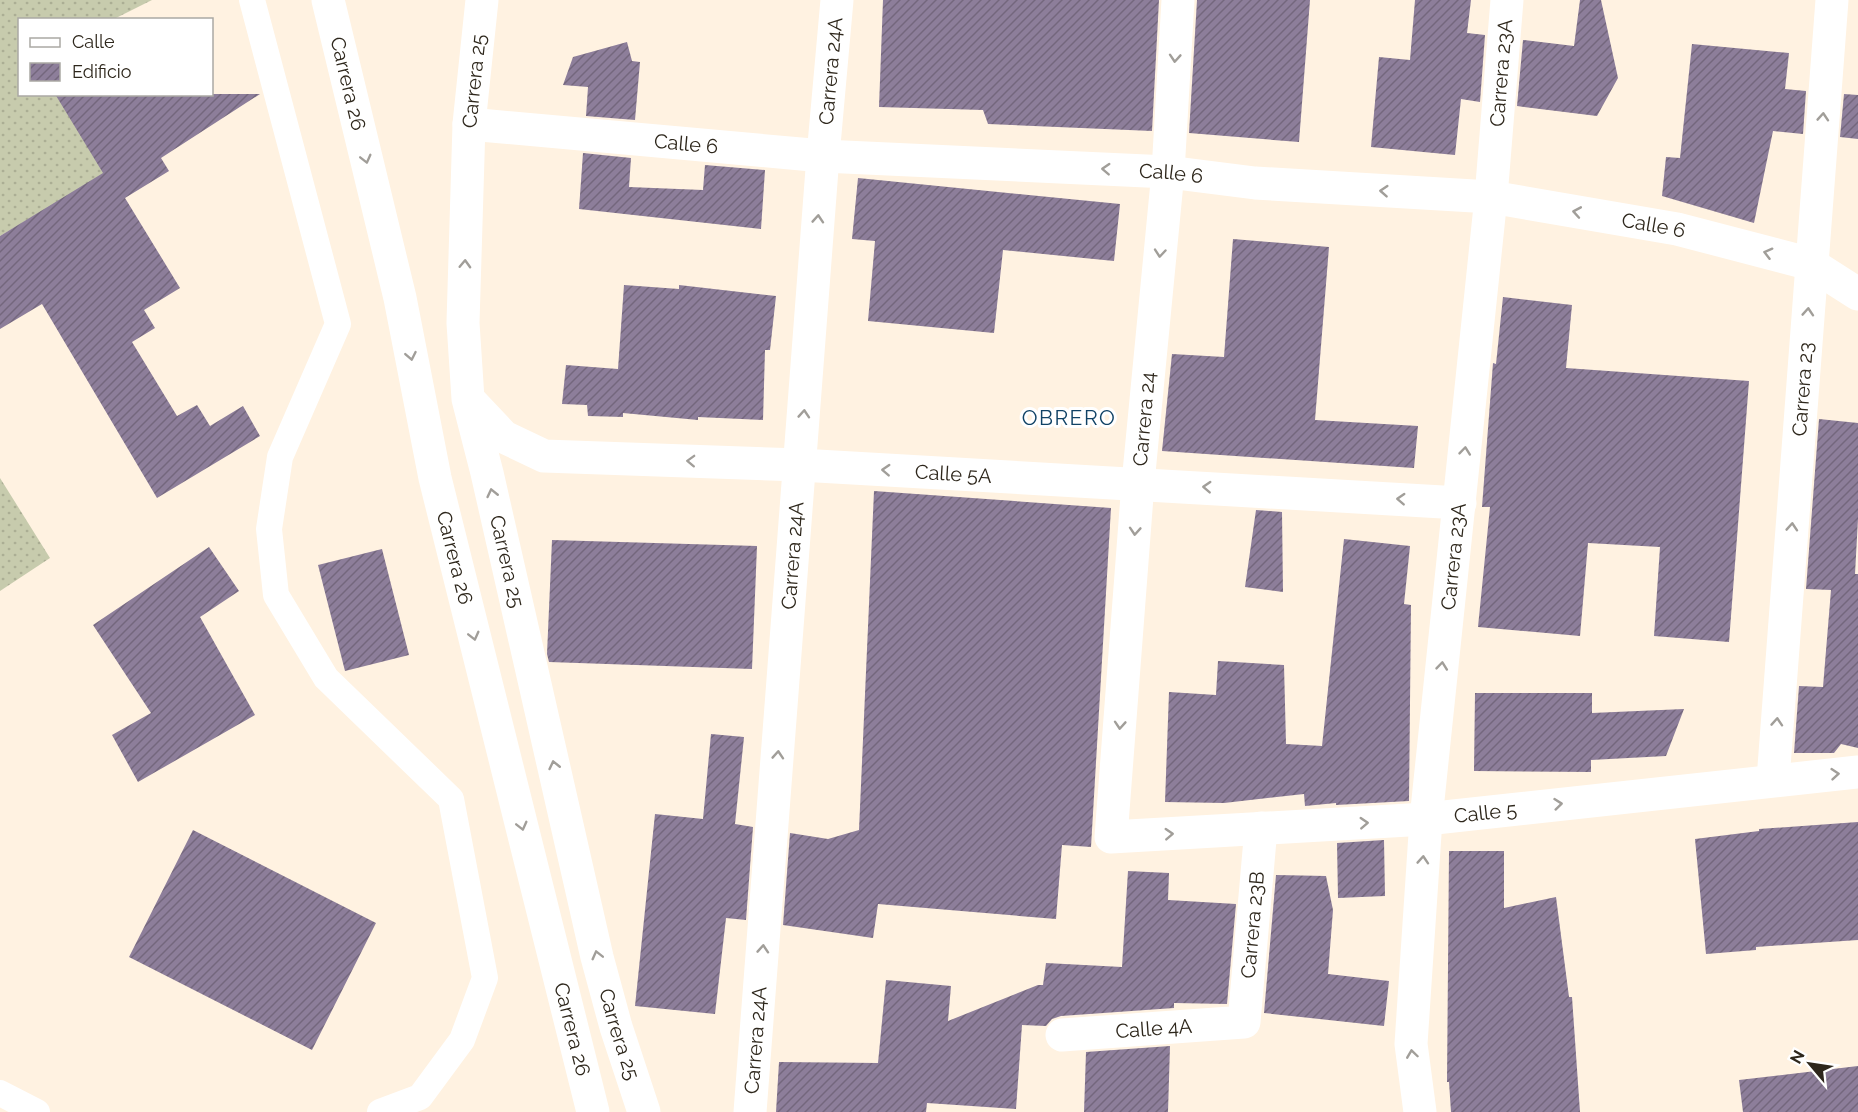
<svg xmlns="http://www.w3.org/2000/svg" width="1858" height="1112" font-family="Raleway,sans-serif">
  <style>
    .grass { fill: url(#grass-dots) }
    .building { fill: url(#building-hatch) }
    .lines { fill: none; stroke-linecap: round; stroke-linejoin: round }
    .service { stroke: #fff; stroke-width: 26 }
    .minor { stroke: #fff; stroke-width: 33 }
    .tertiary { stroke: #fff; stroke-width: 33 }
    .oneway { stroke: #a19e99 }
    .labels { text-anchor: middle; stroke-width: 6; stroke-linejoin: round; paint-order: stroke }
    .street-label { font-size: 20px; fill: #2e271c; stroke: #fff }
    .neighbourhood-label { font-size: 21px; letter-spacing: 1.5px; fill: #104265; stroke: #fff }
  </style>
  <defs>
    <pattern id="grass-dots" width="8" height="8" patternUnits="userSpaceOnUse" patternTransform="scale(1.5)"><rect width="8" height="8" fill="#c7cbad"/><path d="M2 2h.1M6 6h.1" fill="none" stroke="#abae94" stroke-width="1.8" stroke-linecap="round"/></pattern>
    <pattern id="building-hatch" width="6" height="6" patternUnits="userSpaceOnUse" patternTransform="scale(1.5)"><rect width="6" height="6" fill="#8d7e9a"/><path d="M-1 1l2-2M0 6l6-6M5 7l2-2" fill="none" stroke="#74677d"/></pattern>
  </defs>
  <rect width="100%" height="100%" fill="#fff2e1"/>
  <path class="grass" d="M0 0H152L114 19 20 20V94L71 95 113 169 0 236Z
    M0 478 50 558 0 591Z"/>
  <path class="building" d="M883 0H1159L1152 131 988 124 983 110 879 107Z
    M1197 0H1310L1299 142 1189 133Z
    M1415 0H1471L1467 33 1485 35 1480 102 1461 99 1455 155 1371 147 1379 57 1410 60Z
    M1580 0H1601L1618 78 1597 116 1517 106 1523 40 1574 46Z
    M627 42 632 61 640 62 635 120 586 116 588 87 563 85 573 57Z
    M1692 44 1789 53 1785 89 1806 91 1803 134 1773 131 1754 223 1662 196 1666 157 1680 158Z
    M55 94H260L161 158 169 171 125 198 180 288 144 310 155 328 132 342 177 416 197 405 210 426 243 406 260 436 157 498 42 304 0 329V236L103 173Z
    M1844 94 1858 95V139L1840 137Z
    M583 153 631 158 629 187 703 190 705 165 765 170 761 229 579 209Z
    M858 178 1120 204 1114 261 1003 250 994 333 868 321 875 241 852 239Z
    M1233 239 1329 247 1315 420 1418 426 1414 468 1162 451 1172 354 1224 357Z
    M624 285 679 289V285L776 296 770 350H765L763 420 698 417V420L623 413V417L588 416 587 405 562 404 566 365 618 369Z
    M1503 297 1572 305 1566 368 1749 381 1729 642 1654 636 1660 547 1588 543 1580 636 1478 627 1490 507H1482L1493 363 1496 364Z
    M1819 419 1858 423V519L1855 574H1858V748L1841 744 1834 753H1794L1799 686 1823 687 1831 590 1806 589Z
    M874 491 1111 508 1091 847 1062 845 1056 919 878 904 873 938 783 925 790 833 828 839 859 830Z
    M1256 510 1282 512 1283 592 1245 587Z
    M1344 539 1410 546 1404 604 1411 605 1409 801 1336 805V803L1305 806 1304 794 1224 803 1165 802 1169 692 1216 695 1218 661 1284 665 1286 744 1322 746Z
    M552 540 757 546 752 669 549 662 547 654Z
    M209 547 239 591 200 617 255 715 138 782 112 735 151 713 93 625Z
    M382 549 409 655 345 671 318 565Z
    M1475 693H1592V713L1684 709 1666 756 1591 760V772L1474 771Z
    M711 734 744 737 735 824 753 827 746 920 726 918 715 1014 635 1006 655 814 703 819Z
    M1858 822V940L1756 947V950L1706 954 1695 839 1759 831V829Z
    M193 830 376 923 312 1050 129 957Z
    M1384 840 1385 896 1338 898 1337 843Z
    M1449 851H1504V908L1556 897 1569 997H1572L1580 1112H1451L1449 1082H1447Z
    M1128 871 1169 873 1168 900 1236 904 1227 1004 1174 1003V1008L1061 1016 1052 1019 1046 1026 1022 1025 1016 1109 927 1103 926 1112H776L779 1062 878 1063 886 980 951 986 948 1021 1038 985H1043L1046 963 1122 967Z
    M1276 875 1326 876 1333 910 1328 974 1389 981 1384 1026 1264 1013Z
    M1170 1046 1168 1112H1084L1086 1052Z
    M1858 1066V1112H1743L1739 1080Z"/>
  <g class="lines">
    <path class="service" d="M252 0 338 324 280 457 269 529 276 595 326 678 451 799 485 978 462 1040 420 1097 380 1112
      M0 1093 37 1112"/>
    <g class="minor">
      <path id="s1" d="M482 0 469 124 463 323 468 399 487 473 597 957 616 1027 644 1112"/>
      <path id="s2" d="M469 124 823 156 1168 172 1255 183 1491 197 1677 229 1811 264 1858 294"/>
      <path id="s3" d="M471 402 504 437 544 456 800 465 1460 503"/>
      <path id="s4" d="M1773 780 1832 0"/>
      <path id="s5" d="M1062 1035 1244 1022 1261 828"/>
      <path id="s6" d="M750 1112 823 156 837 0"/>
    </g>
    <g class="tertiary">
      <path id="s7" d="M328 0 400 298 435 478 593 1112"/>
      <path id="s8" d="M1178 0 1168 172 1138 483 1111 837 1426 819 1858 772"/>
      <path id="s9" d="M1420 1112 1411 1044 1426 819 1491 197 1507 0"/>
    </g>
  </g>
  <defs><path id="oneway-chevron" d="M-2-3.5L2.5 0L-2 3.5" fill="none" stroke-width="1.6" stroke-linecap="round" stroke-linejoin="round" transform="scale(1.5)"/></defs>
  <g class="oneway">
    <use href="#oneway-chevron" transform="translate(1175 58) rotate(94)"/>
    <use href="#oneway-chevron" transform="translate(1823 117) rotate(-86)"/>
    <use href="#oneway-chevron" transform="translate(366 159) rotate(76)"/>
    <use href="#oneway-chevron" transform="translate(1106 169) rotate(-177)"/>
    <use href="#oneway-chevron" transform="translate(1384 191) rotate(-176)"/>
    <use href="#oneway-chevron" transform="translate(1577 212) rotate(-170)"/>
    <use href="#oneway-chevron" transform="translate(818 219) rotate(-86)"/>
    <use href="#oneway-chevron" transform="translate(1160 253) rotate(95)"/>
    <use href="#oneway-chevron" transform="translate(1768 253) rotate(-165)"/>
    <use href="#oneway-chevron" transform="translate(465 264) rotate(-88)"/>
    <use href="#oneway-chevron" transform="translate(1808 312) rotate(-86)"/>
    <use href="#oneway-chevron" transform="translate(411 356) rotate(79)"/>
    <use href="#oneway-chevron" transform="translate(804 414) rotate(-86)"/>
    <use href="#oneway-chevron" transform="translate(1465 451) rotate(-84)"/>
    <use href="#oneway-chevron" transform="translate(691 461) rotate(-178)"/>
    <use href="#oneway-chevron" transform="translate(886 470) rotate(-177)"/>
    <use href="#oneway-chevron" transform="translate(1207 487) rotate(-177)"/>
    <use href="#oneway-chevron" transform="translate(492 493) rotate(-103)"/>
    <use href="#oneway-chevron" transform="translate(1401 499) rotate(-177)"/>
    <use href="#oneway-chevron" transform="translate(1792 527) rotate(-86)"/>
    <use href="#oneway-chevron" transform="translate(1135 531) rotate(94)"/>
    <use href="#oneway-chevron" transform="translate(474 636) rotate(76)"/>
    <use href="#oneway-chevron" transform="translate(1442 666) rotate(-84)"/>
    <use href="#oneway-chevron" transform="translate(1777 722) rotate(-86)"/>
    <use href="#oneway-chevron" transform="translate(1120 725) rotate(94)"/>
    <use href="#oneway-chevron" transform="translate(778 755) rotate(-86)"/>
    <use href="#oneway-chevron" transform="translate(554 765) rotate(-103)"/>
    <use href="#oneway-chevron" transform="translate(1835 774) rotate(-5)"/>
    <use href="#oneway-chevron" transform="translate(1558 804) rotate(-6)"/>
    <use href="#oneway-chevron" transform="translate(1364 823) rotate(-3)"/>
    <use href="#oneway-chevron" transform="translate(522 826) rotate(76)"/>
    <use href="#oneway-chevron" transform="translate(1169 834) rotate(-3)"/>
    <use href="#oneway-chevron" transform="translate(1423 860) rotate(-86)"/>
    <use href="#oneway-chevron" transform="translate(763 949) rotate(-86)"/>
    <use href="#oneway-chevron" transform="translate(597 955) rotate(-104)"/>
    <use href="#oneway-chevron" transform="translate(1412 1054) rotate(-98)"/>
  </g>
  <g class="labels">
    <g class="street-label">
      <text dy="7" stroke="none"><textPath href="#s6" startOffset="1044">Carrera 24A</textPath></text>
      <text dy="7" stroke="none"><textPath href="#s9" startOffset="1044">Carrera 23A</textPath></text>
      <text transform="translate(474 81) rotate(-84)" y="7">Carrera 25</text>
      <text dy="7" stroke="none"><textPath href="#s7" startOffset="86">Carrera 26</textPath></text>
      <text dy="7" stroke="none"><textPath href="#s2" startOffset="218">Calle 6</textPath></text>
      <text dy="7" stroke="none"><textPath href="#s2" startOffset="704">Calle 6</textPath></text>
      <text dy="7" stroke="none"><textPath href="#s2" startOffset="1190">Calle 6</textPath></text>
      <text dy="7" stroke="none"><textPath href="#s4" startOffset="392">Carrera 23</textPath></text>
      <text transform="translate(1144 419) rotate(-85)" y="7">Carrera 24</text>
      <text dy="7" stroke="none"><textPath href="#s3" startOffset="502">Calle 5A</textPath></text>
      <text dy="7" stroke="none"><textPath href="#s6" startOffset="558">Carrera 24A</textPath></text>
      <text dy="7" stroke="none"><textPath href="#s9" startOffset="558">Carrera 23A</textPath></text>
      <text dy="7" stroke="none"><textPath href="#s7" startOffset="572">Carrera 26</textPath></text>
      <text dy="7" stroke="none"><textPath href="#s1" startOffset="567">Carrera 25</textPath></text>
      <text dy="7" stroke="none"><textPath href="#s8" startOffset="1215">Calle 5</textPath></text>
      <text dy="7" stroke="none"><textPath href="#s5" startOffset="280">Carrera 23B</textPath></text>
      <text dy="7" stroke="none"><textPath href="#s5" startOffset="92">Calle 4A</textPath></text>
      <text dy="7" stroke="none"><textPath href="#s7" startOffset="1058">Carrera 26</textPath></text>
      <text dy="7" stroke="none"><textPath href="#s1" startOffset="1053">Carrera 25</textPath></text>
      <text dy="7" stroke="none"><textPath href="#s6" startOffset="72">Carrera 24A</textPath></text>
    </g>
    <g class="neighbourhood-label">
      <text x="1069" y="425">OBRERO</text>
    </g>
  </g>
  <rect x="18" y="18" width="195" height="78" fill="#ffffff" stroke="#aba9a4" stroke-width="1.5"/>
  <rect x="30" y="38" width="30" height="9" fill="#ffffff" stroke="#aba9a4" stroke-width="1.5"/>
  <text x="72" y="48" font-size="18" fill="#2e271c">Calle</text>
  <rect x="30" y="63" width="30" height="18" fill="url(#building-hatch)" stroke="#aba9a4" stroke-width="1.5"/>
  <text x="72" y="78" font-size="18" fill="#2e271c">Edificio</text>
  <g transform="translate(1810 1064) rotate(299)" stroke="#ffffff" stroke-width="4.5" paint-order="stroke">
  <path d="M0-4.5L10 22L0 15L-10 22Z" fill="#2e271c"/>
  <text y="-9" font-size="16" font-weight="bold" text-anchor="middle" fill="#2e271c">N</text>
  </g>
</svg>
